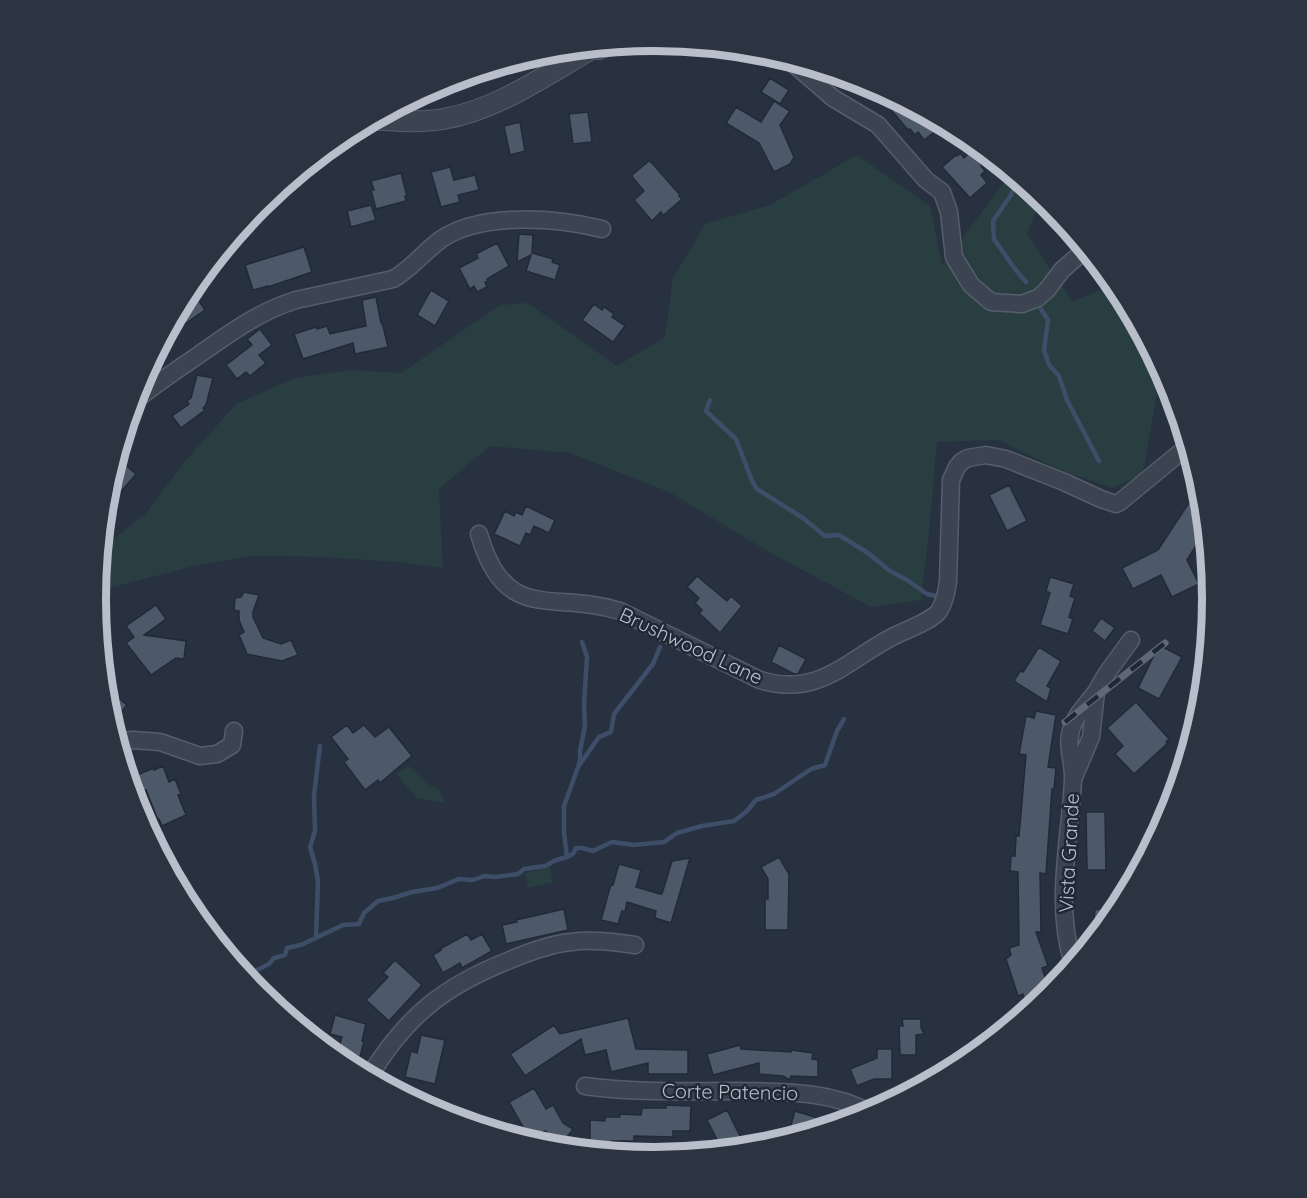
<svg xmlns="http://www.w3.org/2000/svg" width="1307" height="1198" font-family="Quicksand,sans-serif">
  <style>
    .green { fill: #293e41 }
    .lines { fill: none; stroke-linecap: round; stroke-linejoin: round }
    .stream { stroke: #3e4e69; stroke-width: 4.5 }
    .building { fill: #4d5869; stroke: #222a38; stroke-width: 1.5 }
    .minor-casing { stroke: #565e6b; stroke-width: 19 }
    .tertiary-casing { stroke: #565e6b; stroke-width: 22 }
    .minor { stroke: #3b4450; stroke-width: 16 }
    .tertiary { stroke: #3b4450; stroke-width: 20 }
    .rail-casing { stroke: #5e6877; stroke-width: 7 }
    .rail { stroke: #202836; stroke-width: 4.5; stroke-dasharray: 14; stroke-linecap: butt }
    .labels { text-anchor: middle; stroke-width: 5; stroke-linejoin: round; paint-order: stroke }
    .street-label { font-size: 20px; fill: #b8bfcb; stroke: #202836 }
    .rim { fill: none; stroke: #b8bfcb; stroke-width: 8 }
  </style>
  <rect width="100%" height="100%" fill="#273140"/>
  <path class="green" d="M857 155 930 206 942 265 1011 173 1041 198 1027 234 1072 301 1115 285 1161 369 1143 474 1113 488 1060 470 998 440 937 442 929 532 921 600 871 607 769 552 669 492 570 453 490 446 439 489 443 568 398 562 322 557 249 556 190 567 105 589H96L100 550 145 514 181 466 236 404 295 378 350 370 401 373 500 305 528 303 617 366 665 337 673 278 705 224 770 205Z
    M409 766 427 784 436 787 441 792 445 803 417 798 396 774Z
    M550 867 553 882 528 888 525 873Z"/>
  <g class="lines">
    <path class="stream" d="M1018 180 1011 195 993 221 994 239 1015 269 1026 282
      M1041 309 1048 320 1044 350 1049 365 1059 376 1067 400 1099 461
      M710 400 706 411 736 439 752 481 757 489 803 518 825 536 839 535 868 553 890 571 907 580 927 594 936 596
      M579 764 580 760V751L585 726 584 705 587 657 582 642
      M567 857 573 854 576 848H582L593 851 612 842 634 845 664 842 677 833 702 826 734 821 746 812 756 800 774 794 811 769 825 765 837 731 844 719
      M316 937 318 881 315 864 310 847 315 831 314 795 320 746
      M248 981 253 972 269 964 274 958 285 955 287 948 301 945 343 925 359 924 364 913 378 901 393 898 412 892 437 888 459 879 473 880 484 876 495 877 518 874 524 869 545 866 556 860 567 857 564 833V806L578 767 599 737 611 732 614 714 653 664 660 647"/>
  </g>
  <path class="building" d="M770 78 789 90 780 104 761 92Z
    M774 101 790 111 780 125 794 157 790 164 774 172 759 143 726 123 736 107 761 122Z
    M903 102 933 118 931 123 937 130 924 140 918 132 915 135 910 129 908 130 892 111Z
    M588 112 592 142 573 144 569 114Z
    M520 122 525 151 510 155 504 126Z
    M960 153 964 158 969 153 973 157 974 156 982 165 981 166 985 171 981 175 987 183 970 198 942 167 956 155 957 156Z
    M649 161 651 162 680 195 679 196 682 199 665 214 662 215 661 212 652 221 634 200 644 191 633 178 632 175Z
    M450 167 454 180 475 175 479 190 458 195 460 202 441 207 431 172Z
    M401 173 407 196H405L406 201 376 209 371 190H374L371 181Z
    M371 205 376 220 351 227 347 211Z
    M519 234 533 235 532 253 553 259 552 262 560 265 555 280 526 271 531 255 517 262Z
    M497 243 509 266 487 279 488 281 485 282 487 287 477 292 474 286 470 289 459 268 478 258 476 254Z
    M304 247 312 272 268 287V286L253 290 245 265Z
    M190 287 205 310 179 328 173 319Z
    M431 290 449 301 435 326 417 315Z
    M376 297 381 323H382L384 330 388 347 355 354 353 343 303 359 294 334 316 327 317 329 327 326 330 334 366 326 362 300Z
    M594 304 602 310 604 307 614 314 612 317 625 326 613 342 582 320Z
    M260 329 272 345 259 355 266 363 250 376 246 372 237 379 226 365 252 345 247 339Z
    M197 375 213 378 206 405 203 408 205 410 181 428 172 416 189 404 187 401 191 398Z
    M122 462 136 474 119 494 107 484 109 478Z
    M1009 485 1027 521 1007 531 989 495Z
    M1200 486 1205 531 1187 560 1199 584 1172 597 1161 575 1133 589 1122 568 1158 550Z
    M526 506 555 520 549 533 534 526 530 535 526 533 520 546 494 534 505 511 514 516 516 512 522 515Z
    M697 576 727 601 731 596 742 606 720 633 699 613 702 610 695 603 699 598 687 587Z
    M1050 577 1074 584 1070 596 1075 598 1069 617 1073 619 1068 634 1040 625 1050 593 1046 591Z
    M244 592 259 595 253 612V617L263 638 281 644 291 640 298 655 282 661 247 654 239 635 244 632 239 620V611L234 610 235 598 241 597Z
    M156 605 166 619 144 635 186 641 184 659 176 658 151 675 126 643 134 637 126 626Z
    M1101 618 1115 628 1105 641 1092 631Z
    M779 645 806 659 798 674H794L771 662Z
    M1159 645 1182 657 1159 699 1138 688Z
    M1039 647 1061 661 1047 686 1051 688 1047 702 1014 681 1020 671 1023 672Z
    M104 686 127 705 111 725 106 708Z
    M1136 702 1169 739 1166 742 1168 743 1134 774 1115 754 1123 746 1107 728Z
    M1036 711 1056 715 1048 767 1056 768 1054 789H1052L1046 874 1040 873 1041 932H1036L1048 966 1042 968 1050 992 1034 1006 1027 1008 1023 994 1018 996 1006 959 1011 955 1009 948 1019 945 1018 872 1010 871 1011 856H1015L1016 836H1019L1026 755 1019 754 1026 716 1034 718Z
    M347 725 353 733 364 725 375 737 389 727 412 756 380 783 378 780 365 790 344 762 348 759 331 737Z
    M163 766 169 782 175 779 181 794 178 795 186 815 162 826 159 819 158 820 146 790 143 791 137 775 154 768V770Z
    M1086 812H1105L1106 870H1087Z
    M779 857 789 874 788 930H765V899H768V879L761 867Z
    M690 858 671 923 655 918 656 911 627 902 625 912 622 911 618 924 601 920 611 884 613 885 619 864 641 870 636 887 660 894H662L672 861Z
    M564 909 568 930 506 944 502 925 517 922 516 920Z
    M1095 909 1116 911 1092 940Z
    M467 934 471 940 482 934 492 951 462 968 460 963 443 973 433 955 441 950 440 949Z
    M395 960 422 985 389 1021 366 1000 388 977 383 973Z
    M335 1015 366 1024 362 1041H364L360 1057 357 1056 355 1065 339 1060 336 1058 342 1037 330 1034Z
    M628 1018 636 1049 688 1050V1074H648V1063L611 1072 606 1050 585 1055 581 1039 525 1076 510 1054 554 1025 560 1034Z
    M902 1019H921V1027L924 1034 916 1035V1055H900L899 1026H903Z
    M421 1035 445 1040 435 1084 405 1077 411 1051 417 1053Z
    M740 1045 741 1049 791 1052V1050L813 1053 812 1059 818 1060V1077L791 1076 790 1080 783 1076 759 1074V1063L713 1075 707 1054Z
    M877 1049H892V1079H874L857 1086 850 1069 877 1058Z
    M534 1088 546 1109 553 1105 563 1123 573 1129 562 1144 545 1131 530 1139 509 1102Z
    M666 1105 691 1106 690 1131H673V1137L634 1136V1141H611V1147L590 1146V1120L605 1121V1117H620V1114L641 1115 642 1108H666Z
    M727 1110 746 1148 723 1151 707 1120Z
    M795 1111 818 1118 836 1124 787 1139Z"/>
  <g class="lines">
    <g class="minor-casing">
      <path id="minor" d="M788 59 833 98 878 125 926 180 942 192 949 212 954 257 971 285 991 302 1022 304 1038 298 1047 290 1062 270 1086 249
        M132 403C154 385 177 370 200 354 230 333 260 311 296 300L393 279C412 269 425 250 443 238 484 212 557 218 602 229
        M479 534C505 625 553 590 620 611L760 680C819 698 847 660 894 636 906 630 932 621 939 611 944 603 947 590 948 581L951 480 957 467 961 462 968 458 986 455 1006 459 1064 482 1101 499 1116 504 1120 502 1188 446
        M1096 692 1107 673 1131 640
        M116 742 133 740 160 742 200 756 217 754 232 745 234 731
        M1073 963C1054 903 1070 842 1073 780 1074 763 1066 748 1071 730 1075 715 1087 704 1096 692L1091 737 1074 777
        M369 1077C406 1016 444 986 510 960 529 952 550 944 571 942 592 939 614 942 635 945
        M585 1086C635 1093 686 1091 736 1091 782 1092 829 1090 871 1113"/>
    </g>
    <g class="tertiary-casing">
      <path id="tertiary" d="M373 119C396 121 420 123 443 119 497 110 546 75 593 48L598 49 610 45"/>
    </g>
    <use href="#minor" class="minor"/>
    <use href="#tertiary" class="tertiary"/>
    <g class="rail-casing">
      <path id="rail" d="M1065 722 1165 643"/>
    </g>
    <use href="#rail" class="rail"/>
  </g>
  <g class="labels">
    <g class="street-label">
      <text transform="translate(691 646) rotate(25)" y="7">Brushwood Lane</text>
      <text transform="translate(1069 853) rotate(-87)" y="7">Vista Grande</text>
      <text transform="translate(730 1092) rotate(1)" y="7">Corte Patencio</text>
    </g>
  </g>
  <path d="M0 0H1307V1198H0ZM106 599a548 548 0 1 1 1096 0a548 548 0 1 1-1096 0Z" fill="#2c3442" fill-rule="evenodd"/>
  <path class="rim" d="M106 599a548 548 0 1 1 1096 0a548 548 0 1 1-1096 0Z"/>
</svg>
